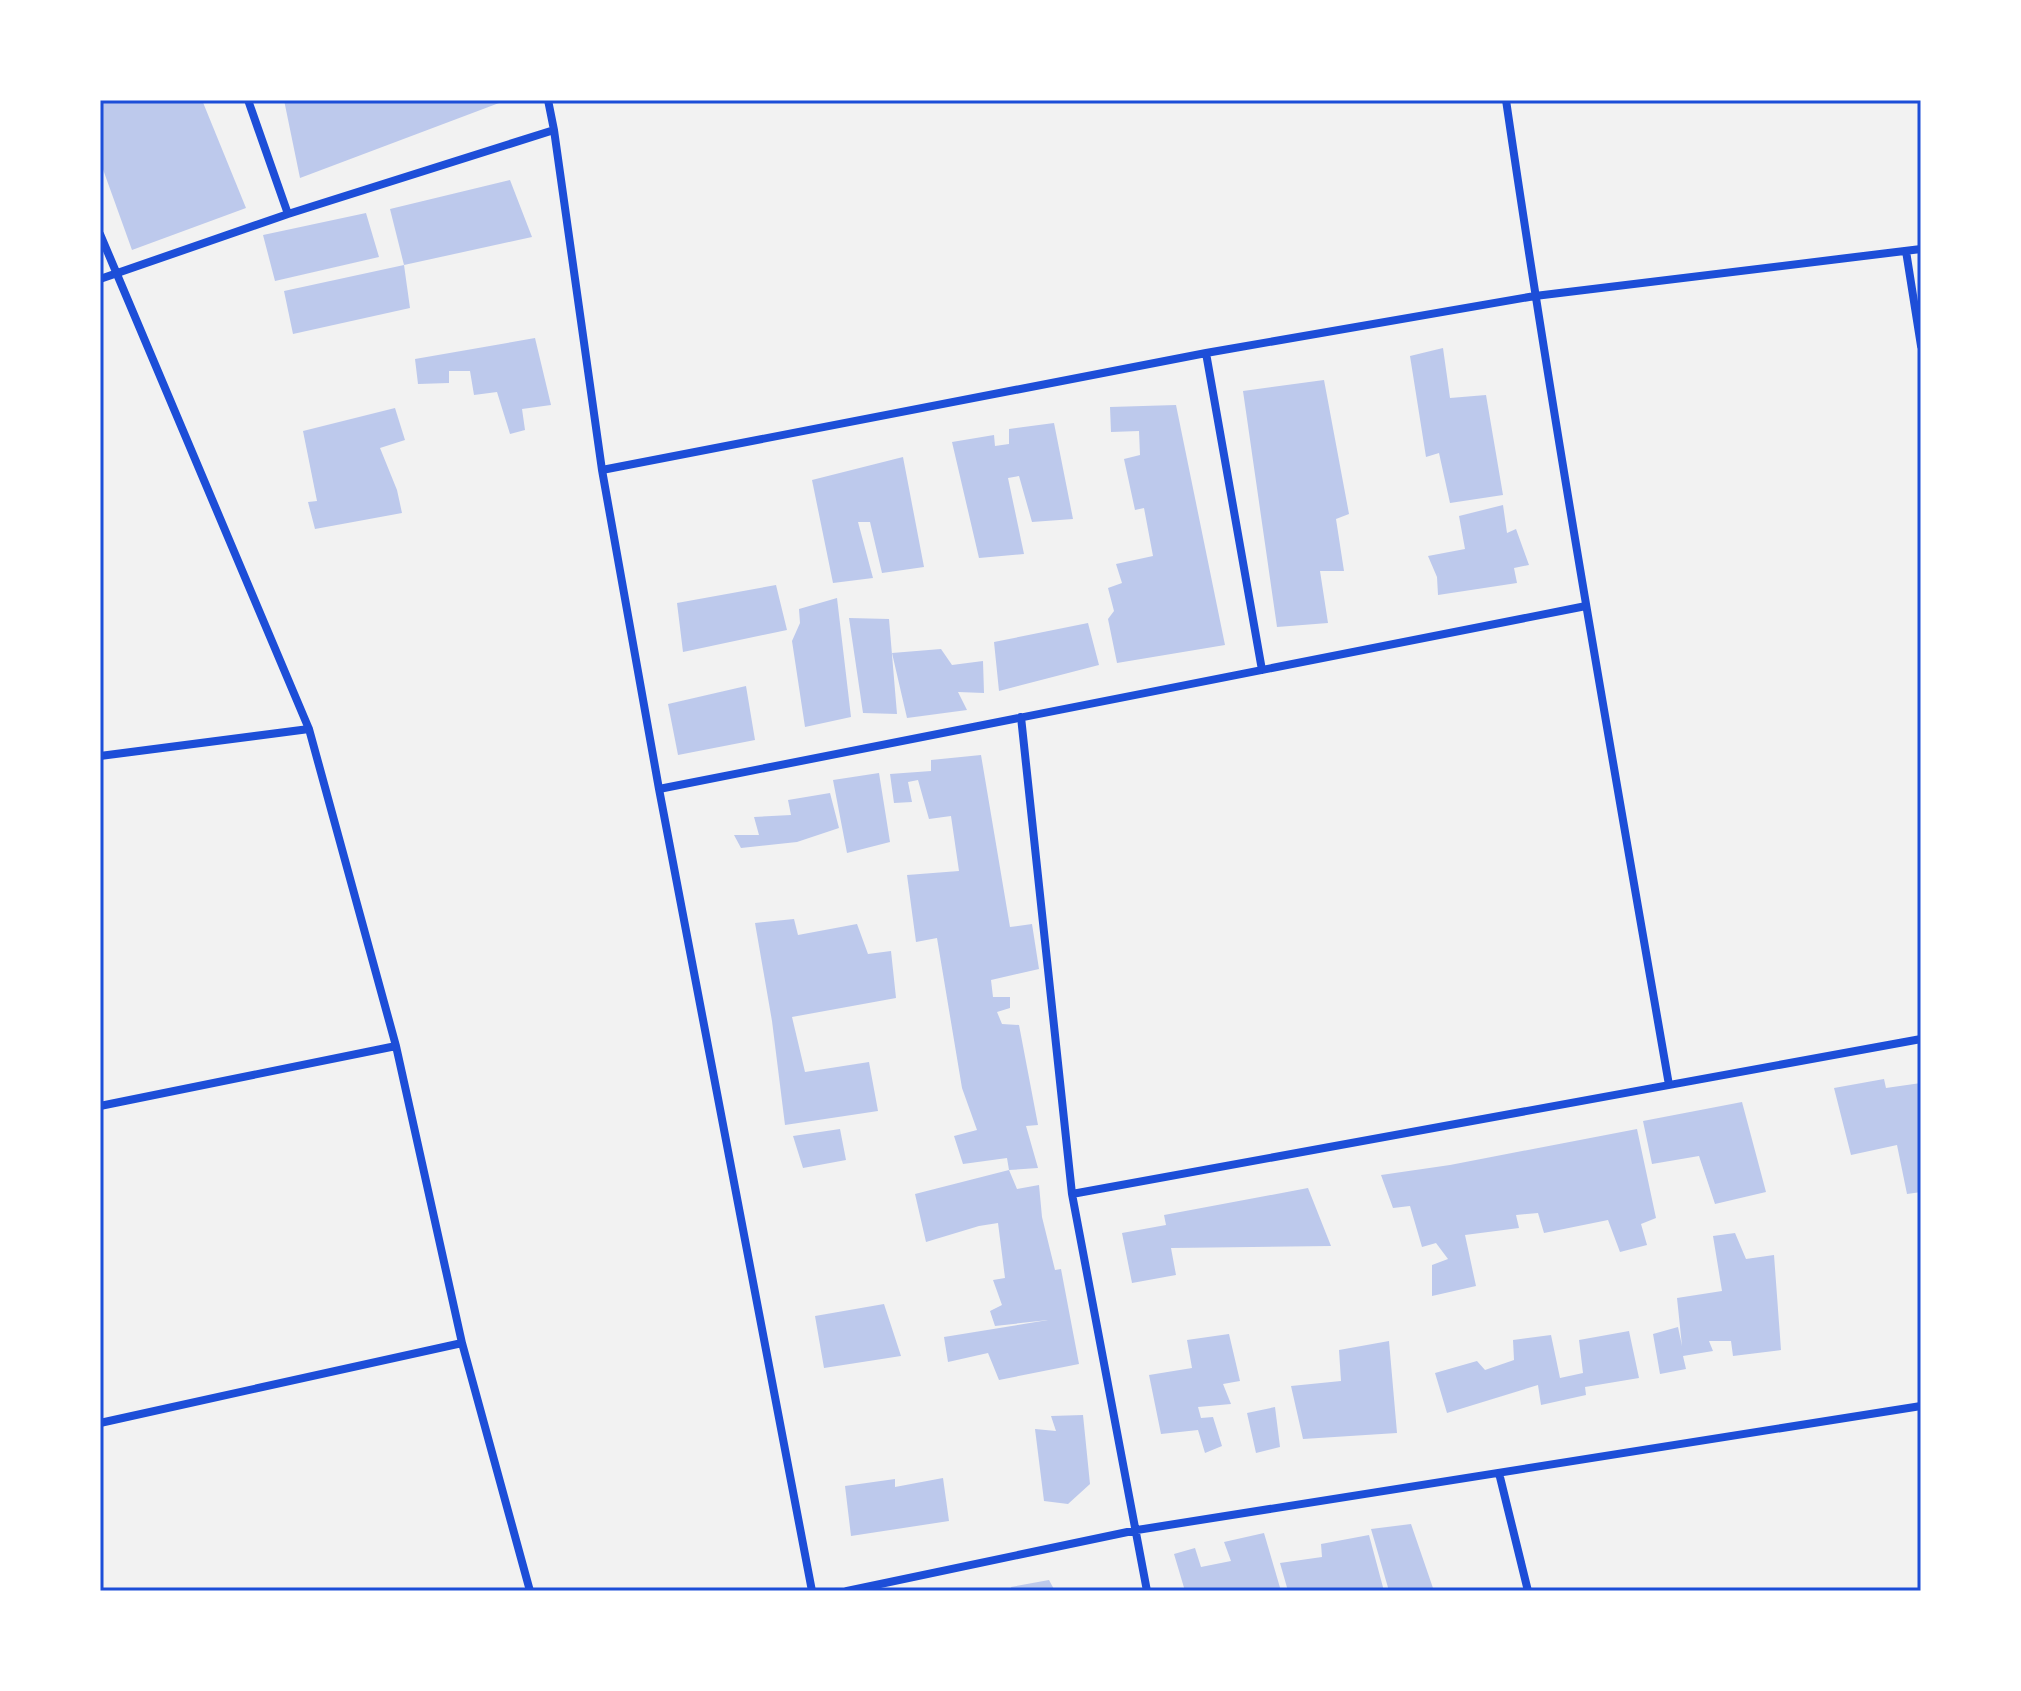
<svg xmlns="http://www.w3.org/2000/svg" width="2021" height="1691" font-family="'Archivo Narrow',sans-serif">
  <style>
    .building { fill: #bdc9ec }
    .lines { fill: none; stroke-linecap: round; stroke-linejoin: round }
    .minor { stroke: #1d4ed8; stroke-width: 8 }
    .neatline { fill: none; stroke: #1d4ed8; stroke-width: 3 }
  </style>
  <rect width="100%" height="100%" fill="#f2f2f2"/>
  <path class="building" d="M100 100H202L246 208 132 250 100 161Z
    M284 100H507L300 178Z
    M510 180 532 237 404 265 390 209Z
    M366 213 379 257 275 281 263 235Z
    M404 265 410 308 293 334 284 291Z
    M535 338 551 405 522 409 525 430 510 434 497 392 474 395 470 371H449V383L418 384 415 359Z
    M1443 348 1450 398 1486 395 1503 495 1450 503 1439 453 1426 457 1410 356Z
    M1324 380 1349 514 1336 519 1344 571H1320L1328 623 1277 627 1243 391Z
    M1176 405 1225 645 1117 663 1108 619 1114 611 1108 588 1122 583 1116 564 1153 556 1144 508 1135 510 1124 459 1140 455 1139 431 1111 432 1110 407Z
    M395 408 405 440 380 448 397 490 402 513 315 529 308 502 317 501 303 431Z
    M1054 423 1073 519 1032 522 1019 476 1008 478 1024 554 979 558 952 442 994 435 995 446 1009 444V429Z
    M903 457 924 567 882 573 870 522H858L873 578 833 583 812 480Z
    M1503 505 1507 533 1516 529 1529 565 1514 568 1517 583 1438 595 1437 577 1428 556 1465 549 1459 516Z
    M776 585 787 630 683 652 677 603Z
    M837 598 851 717 805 727 792 641 800 623 799 609Z
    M849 618 889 619 897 714 863 713Z
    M1088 623 1099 665 999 691 994 642Z
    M941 649 952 665 983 661 984 693 958 692 967 710 907 718 892 653Z
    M746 686 755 740 678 755 668 704Z
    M981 755 1010 927 1032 924 1039 969 991 980 993 997H1010V1008L997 1012 1002 1024 1019 1025 1038 1125 1026 1126 1038 1168 1009 1170 1017 1189 1039 1185 1042 1217 1055 1270 1061 1269 1079 1364 999 1380 988 1353 948 1362 944 1337 1048 1320 995 1326 990 1311 1002 1305 993 1280 1005 1278 998 1223 979 1226 926 1242 915 1194 1009 1170 1007 1158 963 1164 954 1136 977 1130 962 1088 937 938 916 942 907 875 959 871 951 816 929 819 918 780 908 782 912 802 894 803 890 774 931 771V760Z
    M879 773 890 842 847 853 833 780Z
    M830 793 839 828 797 842 741 848 734 835H759L754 817 791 815 788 800Z
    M794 919 798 935 857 924 868 954 891 951 896 998 792 1017 805 1072 869 1062 878 1111 785 1125 772 1021 755 923Z
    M1884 1079 1886 1088 1921 1083V1192L1907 1194 1897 1145 1851 1155 1834 1088Z
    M1742 1102 1766 1192 1715 1204 1699 1156 1652 1164 1643 1121Z
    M840 1129 846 1160 803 1168 793 1136Z
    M1637 1129 1656 1218 1641 1224 1647 1245 1620 1252 1608 1220 1544 1233 1538 1213 1516 1215 1519 1228 1465 1235 1476 1286 1432 1296V1265L1448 1259 1436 1243 1422 1247 1410 1206 1393 1208 1381 1175 1450 1165Z
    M1308 1188 1331 1246 1171 1248 1176 1275 1132 1283 1122 1233 1166 1225 1164 1215Z
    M1735 1233 1746 1259 1774 1255 1781 1350 1733 1356 1731 1341H1709L1713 1351 1683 1356 1686 1369 1660 1374 1653 1334 1678 1327 1682 1346 1677 1298 1722 1291 1713 1236Z
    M884 1304 901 1356 824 1368 815 1316Z
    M1629 1331 1639 1378 1585 1387 1586 1395 1541 1405 1538 1385 1447 1413 1435 1373 1477 1361 1485 1370 1514 1360 1513 1340 1551 1335 1560 1378 1583 1373 1579 1340Z
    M1229 1334 1240 1381 1223 1384 1231 1404 1198 1407 1201 1418 1213 1417 1222 1446 1205 1453 1198 1430 1161 1434 1149 1375 1192 1368 1187 1340Z
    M1389 1341 1397 1433 1303 1439 1291 1386 1341 1381 1339 1350Z
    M1275 1407 1280 1447 1256 1453 1247 1413Z
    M1083 1415 1090 1484 1068 1504 1044 1501 1035 1429 1056 1431 1051 1416Z
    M943 1478 949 1521 851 1536 845 1486 895 1479V1487Z
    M1411 1524 1434 1591H1389L1371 1529Z
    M1264 1533 1281 1591H1185L1174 1554 1195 1548 1201 1567 1231 1561 1224 1542Z
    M1369 1535 1384 1591H1288L1280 1563 1322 1557 1321 1544Z
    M1049 1580 1055 1591H1012L1011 1587Z"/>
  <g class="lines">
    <path class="minor" d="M248 100 288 214
      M548 100 554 130 602 470 659 789 812 1591
      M1506 100C1554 429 1612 757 1669 1085
      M100 234 309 729 396 1046 462 1343 530 1591
      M1906 251 1921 346
      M100 279 288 214 554 130
      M1206 353 1262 670
      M602 470 1206 353 1535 296 1921 249
      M1021 717 1072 1194 1147 1591
      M100 756 309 729
      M659 789 1586 606
      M100 1106 396 1046
      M1072 1194 1921 1039
      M100 1423 462 1343
      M1499 1473 1528 1591
      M847 1591 1137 1530 1921 1406"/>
  </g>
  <rect width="2021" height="1691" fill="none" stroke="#ffffff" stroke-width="204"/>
  <rect x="102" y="102" width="1817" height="1487" class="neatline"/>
</svg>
